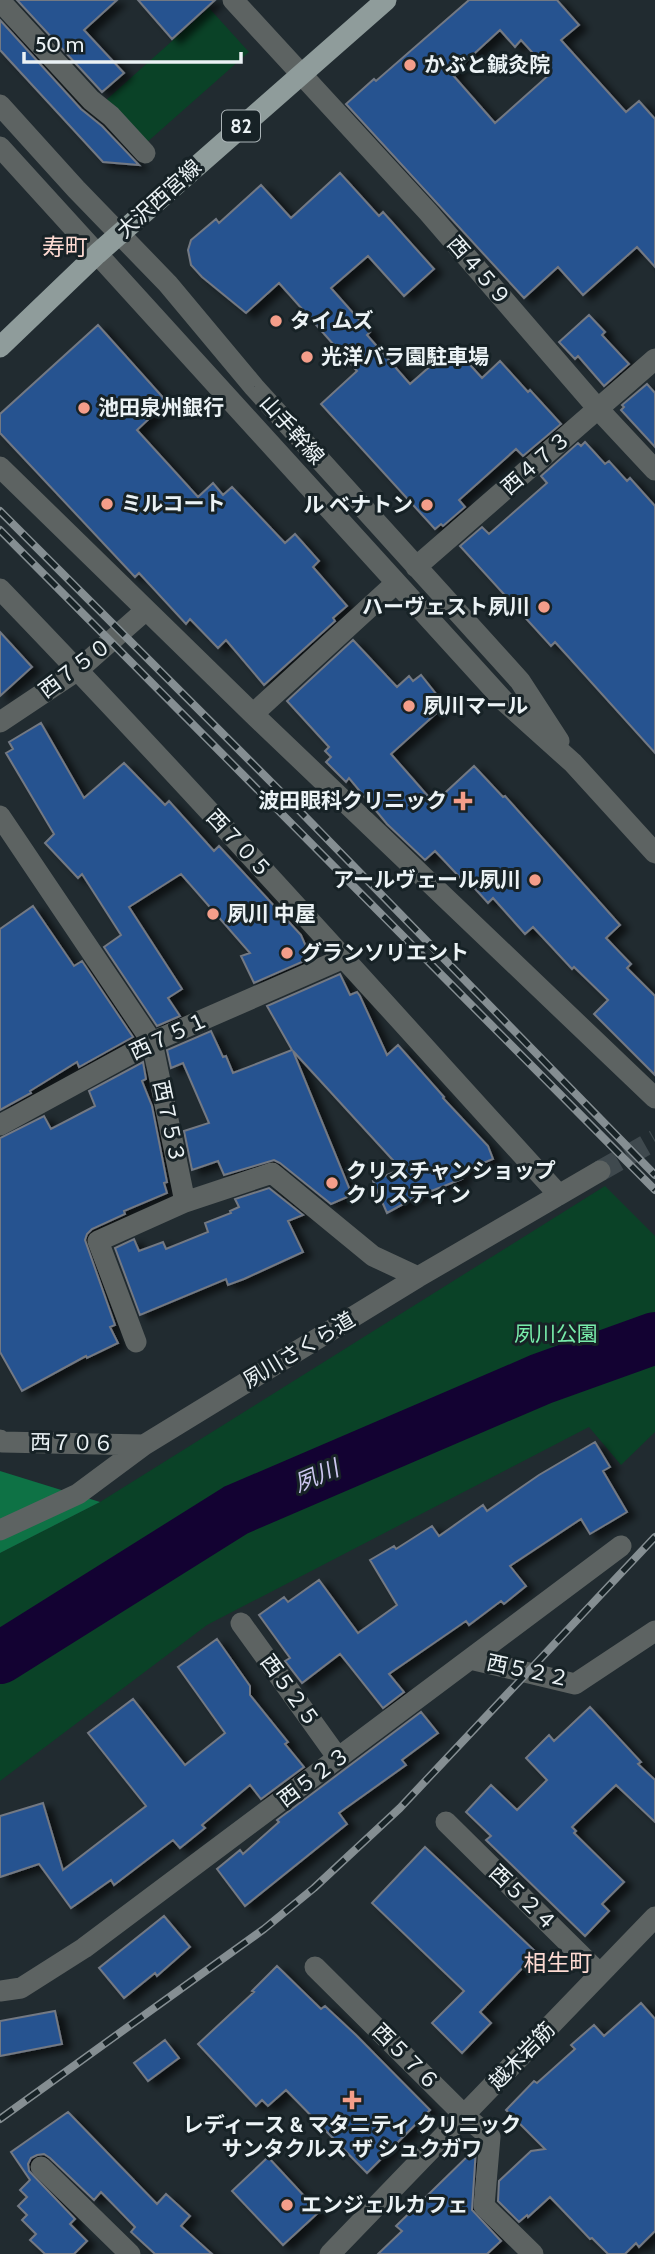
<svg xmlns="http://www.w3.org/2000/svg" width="655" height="2254" font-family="Cabin,'Noto Sans JP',sans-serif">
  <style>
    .green { fill: #0a4227 }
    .forest { fill: #0e7245 }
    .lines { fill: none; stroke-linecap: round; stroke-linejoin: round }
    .river { stroke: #130232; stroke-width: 52 }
    .building { fill: #285290; stroke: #737983; stroke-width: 2; fill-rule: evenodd; filter: url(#shadow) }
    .minor-tunnel { stroke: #3f494e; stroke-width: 21; stroke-dasharray: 21 10; stroke-linecap: butt }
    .minor { stroke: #5d6362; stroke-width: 21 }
    .major { stroke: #8f9c9b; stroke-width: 21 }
    .rail-casing { stroke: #858e92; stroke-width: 8 }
    .rail { stroke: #172226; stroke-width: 5; stroke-dasharray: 16; stroke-linecap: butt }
    .poi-dot { fill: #f49e8a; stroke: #172226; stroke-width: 2.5 }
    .labels { text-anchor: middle; stroke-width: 6; stroke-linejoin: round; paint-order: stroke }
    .shield { fill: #172226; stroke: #abb4b7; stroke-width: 2 }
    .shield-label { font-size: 19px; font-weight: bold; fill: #ebf2f5 }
    .poi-label { font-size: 21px; font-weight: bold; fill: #ebf2f5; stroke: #172226; text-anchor: start }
    .street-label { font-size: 21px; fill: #ebf2f5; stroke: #172226 }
    .park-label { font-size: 21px; fill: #78edab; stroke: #172226 }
    .neighbourhood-label { font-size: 23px; fill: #fddad2; stroke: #172226 }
    .water-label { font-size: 23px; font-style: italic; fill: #ccc6ef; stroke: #172226 }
  </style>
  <defs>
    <filter id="shadow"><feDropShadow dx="8" dy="4.5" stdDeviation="3.5" flood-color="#0009"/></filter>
  </defs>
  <rect width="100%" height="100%" fill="#212b30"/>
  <path class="green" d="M209 8 249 52 145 144 106 100Z
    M605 1186 655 1236V1432L621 1465 589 1427 207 1625 0 1781V1553L100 1502Z"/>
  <path class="forest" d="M0 1471 100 1502 0 1553Z"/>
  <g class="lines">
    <path class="river" d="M0 1658 236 1510 541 1379 655 1338"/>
  </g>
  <path class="building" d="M17 0H117L84 30 124 73 102 92Z
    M138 0H215L172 39Z
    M469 0H557L579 25 561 40 626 112 639 101 655 119V267L637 247 583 295 558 267 524 298 346 104 374 79 376 81ZM500 30 515 47 521 40 551 73 495 123 452 74Z
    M0 20 81 109 102 126 139 165 103 162 0 50Z
    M340 173 379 216 383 212 434 269 404 296 368 256 331 288 370 332 367 335 410 384 453 346 482 378 500 361 528 392 530 390 561 424 523 456 516 449 459 500 465 507 443 526 441 524 435 529 321 404 357 371 279 283 246 313 202 277 191 265 188 250 191 240 216 219 219 223 261 185 291 218Z
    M589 315 605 332 602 335 629 364 604 386 578 356 575 359 559 342Z
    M98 325 167 402 137 430 198 497 213 483 223 495 232 487 285 543 295 534 319 561 313 567 347 606 333 618 335 621 264 685 226 640 218 648 190 619 186 624 139 573 135 577 0 433V414Z
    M647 384 655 393V447L621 410 624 407 622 405Z
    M585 442 605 464 609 461 627 481 630 478 655 506V753L555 642 551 646 460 546 482 527 489 534 547 483 541 476 578 443 581 446Z
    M0 632 32 667 0 696Z
    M353 640 397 687 409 676 413 681 421 675 440 699 436 703 440 710 391 754 434 803 474 766 503 797 505 796 620 925 606 938 631 964 627 968 655 996V1075L594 1014 608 1000 574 967 572 969 533 927 525 934 493 898 488 903 469 882 466 884 435 851 425 860 387 824 349 778 346 782 326 762 331 757 325 751 329 747 287 701Z
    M41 723 84 798 124 763 165 805 169 801 214 851 219 846 301 935 311 958 254 983 241 956 250 953 181 874 129 907 182 989 168 998 180 1016 157 1026 104 947 121 935 82 874 78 878 45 843 54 834 6 753 13 749 9 742Z
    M33 906 74 966 82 961 133 1037 79 1067 77 1062 30 1091 31 1093 0 1110V929Z
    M340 974 350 995 357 992 360 996 387 1055 398 1045 444 1097 443 1098 488 1146 493 1159 459 1173 462 1179 416 1197 387 1213 373 1181 401 1169 293 1051 352 1195 331 1204 280 1163 274 1160 224 1175 218 1161 192 1170 184 1131 209 1123 183 1063 171 1068 167 1050 211 1031 223 1057 226 1056 233 1073 292 1050 267 1006Z
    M143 1062 146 1079 142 1081 152 1106 167 1182 164 1183 167 1193 124 1211 125 1214 92 1229 87 1234 85 1240 115 1325 110 1327 118 1343 87 1358 86 1356 22 1391 0 1352V1138L44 1116 51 1129 95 1106 89 1091Z
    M269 1188 303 1215 288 1221 303 1252 244 1279 228 1285 226 1279 140 1315 115 1248 134 1239 139 1251 163 1242 166 1249 208 1232 205 1223 231 1213 230 1211 239 1207 235 1199Z
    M595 1442 610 1467 603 1471 627 1512 590 1534 581 1519 510 1566 526 1586 504 1604 501 1601 469 1625 466 1621 389 1674 404 1692 383 1708 340 1654 302 1683 285 1661 290 1658 259 1615 284 1597 288 1602 319 1580 358 1633 397 1605 370 1560 394 1546 396 1549 432 1526 439 1536 483 1505 487 1511 539 1475Z
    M217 1639 250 1686V1695L288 1742 285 1744 304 1767 261 1799 250 1785 202 1825 205 1828 180 1848 173 1840 114 1885 111 1880 71 1908 39 1864 0 1877V1816L43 1803 63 1870 146 1806 88 1733 133 1699 185 1765 225 1733 178 1667Z
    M590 1707 641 1762 638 1764 655 1780V1822L616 1785 572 1827 576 1831 574 1833 624 1882 602 1904 609 1911 585 1936 486 1840 491 1836 466 1812 491 1785 517 1810 547 1780 526 1758 549 1735 554 1741Z
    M421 1712 438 1733 402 1760 406 1765 339 1813 347 1824 245 1906 217 1869 240 1850 243 1854 279 1822 277 1820Z
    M425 1847 537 1953 480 2012 491 2023 462 2053 432 2023 464 1991 372 1903Z
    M164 1916 190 1947 157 1976 155 1973 124 1998 99 1968Z
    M277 1966 321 2009 325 2006 356 2035 430 2110 367 2173 286 2090 268 2106 262 2100 256 2106 198 2044 254 1992 252 1991Z
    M641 2003 655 2019V2231L639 2247 636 2243 625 2254H608L592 2238 590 2239 550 2197 528 2217 527 2215 519 2222 498 2201 499 2181 531 2151 545 2149 506 2110 534 2081 537 2083 575 2049 571 2045 594 2025 604 2036Z
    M55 2011 62 2044 0 2056V2021Z
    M165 2040 179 2058 148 2081 134 2063Z
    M68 2112 157 2204 166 2194 190 2216 181 2226 212 2254H155L131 2232 135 2227 101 2192 94 2200 50 2158 44 2154 37 2155 31 2158 28 2164 29 2171 75 2219 70 2224 87 2241 74 2254H45L30 2240 36 2234 22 2220 27 2215 18 2206 27 2197 20 2190 30 2180 11 2152Z
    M476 2148 472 2210 501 2241 487 2254H378L402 2231 396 2226Z
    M268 2157 319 2212 283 2245 232 2191Z"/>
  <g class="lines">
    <path class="minor-tunnel" d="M600 1171 655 1140"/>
    <path class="minor" d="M233 0 428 212 599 410 655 470
      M0 1 91 100 111 116 145 153
      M0 105 76 189 168 284 254 387 520 681 559 741
      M0 147 505 702 573 763 655 853
      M0 467 253 714 655 1098
      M416 567 655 359
      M0 589C191 787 374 992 559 1195
      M253 714 396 583
      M0 722 78 670 146 610
      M0 816 152 1042 185 1202 272 1173 373 1256 418 1277
      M0 1125 152 1042 344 958
      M136 1342 98 1241 185 1202
      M0 1440 2 1442 144 1445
      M0 1530 78 1494 144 1445 418 1277 600 1171
      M241 1623 338 1758
      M470 1659 575 1684 655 1631
      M446 1822 600 1974
      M315 1967 465 2116 490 2137 484 2206 533 2254
      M0 1991 21 1988 84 1948 621 1546
      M41 2167 130 2254
      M330 2254 655 1917"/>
    <path class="major" d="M0 347 97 254 386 0"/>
    <g class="rail-casing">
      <path id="rail" d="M0 511 290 801 655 1175
        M0 530 655 1190
        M0 2119 264 1929 314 1888 400 1808 655 1537"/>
    </g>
    <use href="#rail" class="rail"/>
  </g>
  <g class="poi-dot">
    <circle cx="410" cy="65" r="7"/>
    <circle cx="276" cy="321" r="7"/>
    <circle cx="307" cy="357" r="7"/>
    <circle cx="84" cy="408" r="7"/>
    <circle cx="107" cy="504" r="7"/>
    <circle cx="427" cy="505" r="7"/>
    <circle cx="544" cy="607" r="7"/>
    <circle cx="409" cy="706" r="7"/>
    <path d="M459.5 790.5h7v7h7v7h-7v7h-7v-7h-7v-7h7z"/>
    <circle cx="535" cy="880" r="7"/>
    <circle cx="213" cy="914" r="7"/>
    <circle cx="287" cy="953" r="7"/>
    <circle cx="332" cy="1183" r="7"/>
    <path d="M348.5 2089.5h7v7h7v7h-7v7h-7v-7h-7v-7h7z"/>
    <circle cx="287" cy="2205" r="7"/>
  </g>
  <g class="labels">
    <rect class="shield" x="222" y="110.5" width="38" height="31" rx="5"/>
    <g class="shield-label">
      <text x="241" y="133">82</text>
    </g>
    <g class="poi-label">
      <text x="424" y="72">かぶと鍼灸院</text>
      <text x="290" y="328">タイムズ</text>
      <text x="321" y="364">光洋バラ園駐車場</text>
      <text x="98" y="415">池田泉州銀行</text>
      <text x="121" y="511">ミルコート</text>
      <text x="413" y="512" text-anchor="end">ル ベナトン</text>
      <text x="530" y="614" text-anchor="end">ハーヴェスト夙川</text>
      <text x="423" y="713">夙川マール</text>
      <text x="447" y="808" text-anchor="end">波田眼科クリニック</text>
      <text x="521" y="887" text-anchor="end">アールヴェール夙川</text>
      <text x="227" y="921">夙川 中屋</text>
      <text x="301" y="960">グランソリエント</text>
      <text x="346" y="1178">クリスチャンショップ<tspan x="346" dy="24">クリスティン</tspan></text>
      <text x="352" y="2132" text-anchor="middle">レディース &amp; マタニティ クリニック<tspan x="352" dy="24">サンタクルス ザ シュクガワ</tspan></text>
      <text x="301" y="2212">エンジェルカフェ</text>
    </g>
    <g class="street-label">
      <text transform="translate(159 199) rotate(-42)" y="7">大沢西宮線</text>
      <text transform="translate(479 271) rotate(49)" y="7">西４５９</text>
      <text transform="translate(292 430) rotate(48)" y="7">山手幹線</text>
      <text transform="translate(536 463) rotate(-41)" y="7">西４７３</text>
      <text transform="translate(75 668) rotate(-37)" y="7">西７５０</text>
      <text transform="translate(239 844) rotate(47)" y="7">西７０５</text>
      <text transform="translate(169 1036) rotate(-25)" y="7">西７５１</text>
      <text transform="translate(169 1122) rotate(78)" y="7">西７５３</text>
      <text transform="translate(299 1350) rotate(-31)" y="7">夙川さくら道</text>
      <text transform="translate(72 1443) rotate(1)" y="7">西７０６</text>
      <text transform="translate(528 1671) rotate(12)" y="7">西５２２</text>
      <text transform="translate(290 1691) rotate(54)" y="7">西５２５</text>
      <text transform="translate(314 1777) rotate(-37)" y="7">西５２３</text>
      <text transform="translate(523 1898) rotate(44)" y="7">西５２４</text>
      <text transform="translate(522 2056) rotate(-46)" y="7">越木岩筋</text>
      <text transform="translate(406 2057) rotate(45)" y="7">西５７６</text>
    </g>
    <g class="park-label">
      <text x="556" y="1341">夙川公園</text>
    </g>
    <g class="neighbourhood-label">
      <text x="65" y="255">寿町</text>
      <text x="558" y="1971">相生町</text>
    </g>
    <g class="water-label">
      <text transform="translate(316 1476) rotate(-23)" y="8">夙川</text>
    </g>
  </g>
  <path d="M24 52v10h217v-10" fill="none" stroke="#ebf2f5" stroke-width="3.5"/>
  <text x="35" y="52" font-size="21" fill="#ebf2f5" stroke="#172226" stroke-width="5" paint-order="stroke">50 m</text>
</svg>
